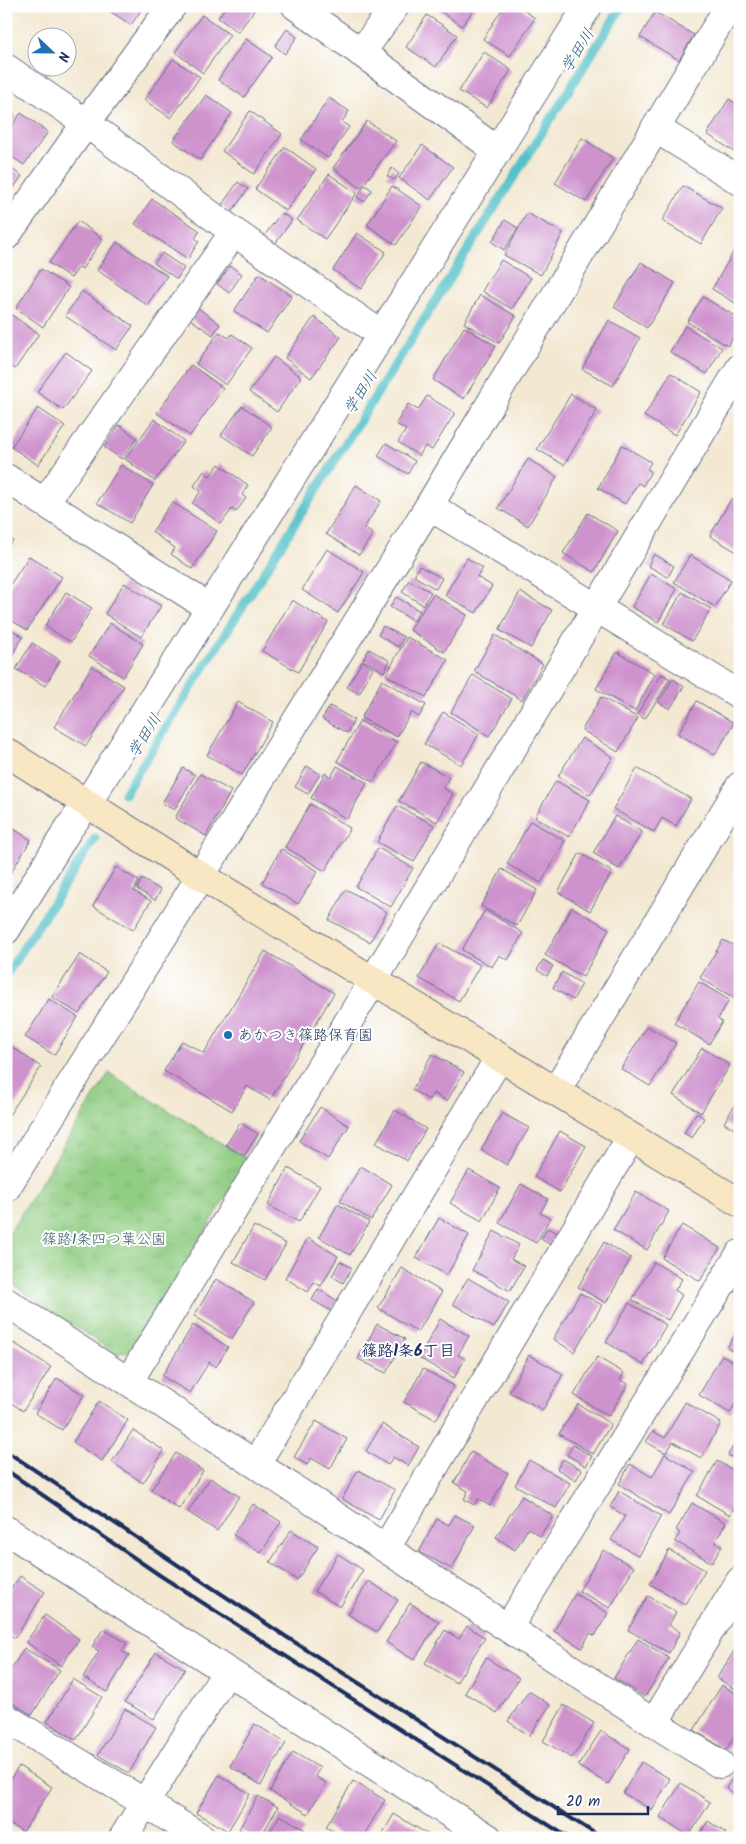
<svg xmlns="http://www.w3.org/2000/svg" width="746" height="1844" font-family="Kalam,'Klee One',sans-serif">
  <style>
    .park { fill: url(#park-tufts); stroke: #567e70 }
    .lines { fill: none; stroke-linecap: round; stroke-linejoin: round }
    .stream { stroke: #53c1c9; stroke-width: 9 }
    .building { fill: #ce92cd }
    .street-casing { stroke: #677087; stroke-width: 30 }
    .secondary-casing { stroke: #677087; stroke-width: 30 }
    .street { stroke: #fff; stroke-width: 28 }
    .secondary { stroke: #f9e7c3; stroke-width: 28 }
    .rail { stroke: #1b2f5e; stroke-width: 4 }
    .poi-dot { fill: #1f6fb2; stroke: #fff; stroke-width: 2 }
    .labels { text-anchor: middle; stroke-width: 4; stroke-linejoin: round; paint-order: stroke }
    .poi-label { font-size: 15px; fill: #1b2f5e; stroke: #fff; text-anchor: start }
    .park-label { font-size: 15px; fill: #3e5e69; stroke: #fff }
    .water-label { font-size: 16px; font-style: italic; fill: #2f6283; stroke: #fff }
    .neighbourhood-label { font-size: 16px; font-weight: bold; fill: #1b2f5e; stroke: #fff }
  </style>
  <defs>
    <pattern id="park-tufts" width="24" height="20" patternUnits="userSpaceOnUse" patternTransform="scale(1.25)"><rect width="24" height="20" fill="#91cd83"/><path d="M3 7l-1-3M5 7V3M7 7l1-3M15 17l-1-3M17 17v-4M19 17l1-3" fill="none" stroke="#7cb074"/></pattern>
  </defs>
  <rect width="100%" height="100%" fill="#fff"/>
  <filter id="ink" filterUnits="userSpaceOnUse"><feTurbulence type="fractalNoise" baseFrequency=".02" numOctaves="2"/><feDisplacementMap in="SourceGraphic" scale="10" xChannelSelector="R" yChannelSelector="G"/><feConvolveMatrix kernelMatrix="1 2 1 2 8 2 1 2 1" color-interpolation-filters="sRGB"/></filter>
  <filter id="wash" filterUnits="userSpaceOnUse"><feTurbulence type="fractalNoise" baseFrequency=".0096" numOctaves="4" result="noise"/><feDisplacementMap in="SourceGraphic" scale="20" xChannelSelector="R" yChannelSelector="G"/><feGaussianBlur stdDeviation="1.12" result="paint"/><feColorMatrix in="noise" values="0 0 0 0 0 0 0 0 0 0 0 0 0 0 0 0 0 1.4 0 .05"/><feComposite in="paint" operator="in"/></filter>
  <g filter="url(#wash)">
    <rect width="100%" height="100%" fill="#f3e8d2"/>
    <path class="park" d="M109 1073 248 1160 135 1349 116 1354 6 1280V1238Z"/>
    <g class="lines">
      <path class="stream" d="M124 794 622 6
        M6 975 95 838"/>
    </g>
    <g id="blocks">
      <path class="building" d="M102 6H144L131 25Z
        M226 6H247L254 11 238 32 218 18Z
        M438 6H476L462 26 437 9Z
        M504 6H518L535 18 510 56 483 39Z
        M655 12 694 35 679 60 640 37Z
        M202 15 230 35 203 73 175 52Z
        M427 15 457 35 436 67 406 47Z
        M287 29 297 37 285 54 275 46Z
        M246 39 272 57 244 97 218 80Z
        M484 52 511 70 487 108 459 91Z
        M173 59 200 77 171 118 144 100Z
        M206 95 232 113 200 160 173 141Z
        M329 98 349 111 342 122 349 127 328 158 301 140Z
        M729 99 740 106V146L736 153 707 134Z
        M6 109 15 116 6 128Z
        M250 111 282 134 254 174 222 151Z
        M21 113 48 132 24 165 6 153V134Z
        M367 121 396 141 361 188 333 168Z
        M582 138 613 158 586 202 555 183Z
        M422 145 453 167 430 200 399 178Z
        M285 147 316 169 286 211 255 189Z
        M6 165 22 176 6 199Z
        M392 168 399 174 394 180 387 176Z
        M329 174 357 193 325 239 297 220Z
        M238 182 248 189 231 213 221 206Z
        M365 185 372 190 364 202 357 197Z
        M392 186 422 206 396 245 367 225Z
        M683 186 722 208 701 244 662 221Z
        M152 199 200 231 195 238 199 241 188 259 135 224Z
        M281 213 292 220 275 244 264 236Z
        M527 213 563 233 541 275 504 255Z
        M505 220 518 228 504 250 492 242Z
        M78 221 103 239 82 269 79 267 71 278 49 263Z
        M357 233 386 252 361 289 333 270Z
        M117 242 167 276 147 305 97 270Z
        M737 246 740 248V306L712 289Z
        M162 253 184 268 177 279 154 263Z
        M501 260 531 278 512 309 482 291Z
        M641 262 675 283 647 328 614 307Z
        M230 266 242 274 229 293 217 284Z
        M41 269 69 287 43 327 16 308Z
        M259 274 292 296 267 333 234 311Z
        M82 291 133 326 116 350 65 316Z
        M480 295 516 316 499 343 464 323Z
        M703 297 740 319V327L728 346 687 322Z
        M198 308 220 324 213 335 190 319Z
        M6 311 39 334 15 369 6 363Z
        M314 317 341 337 311 378 285 358Z
        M609 320 640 338 613 386 582 369Z
        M685 326 722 348 707 374 670 352Z
        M464 327 496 346 464 399 433 380Z
        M219 332 229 338 232 334 252 348 226 385 196 364Z
        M66 352 92 371 63 410 37 392Z
        M274 357 301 377 277 412 249 392Z
        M191 365 223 388 190 436 157 413Z
        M671 373 701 392 675 435 644 416Z
        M571 394 597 410 564 465 537 449Z
        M427 396 455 413 432 450 425 446 419 456 398 442 406 430 396 424 408 404 418 410Z
        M242 406 272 427 252 456 221 435Z
        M38 408 65 426 38 465 11 447Z
        M154 419 184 441 155 481 125 459Z
        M119 425 137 438 122 459 104 447Z
        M386 443 415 461 408 474 378 456Z
        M622 445 651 462 647 469 651 471 643 486 638 483 625 504 598 488Z
        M528 459 557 477 528 526 498 508Z
        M219 464 248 485 242 495 246 498 236 512 232 509 221 524 192 503 201 491 194 486 204 471 210 476Z
        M121 465 153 485 130 523 97 503Z
        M356 485 381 501 364 528 373 534 359 555 326 534Z
        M731 499 740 504V554L710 536Z
        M172 502 217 531 192 569 171 554 175 548 152 532Z
        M588 513 618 531 594 572 563 553Z
        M6 536 13 540 6 550Z
        M327 549 364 572 338 613 302 590Z
        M654 554 674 566 668 577 648 566Z
        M690 555 731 580 715 607 674 582Z
        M29 556 62 577 27 630 6 617V591Z
        M467 558 483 568 477 577 492 586 476 613 445 595Z
        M419 566 442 578 436 589 414 576Z
        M651 574 677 589 658 622 632 607Z
        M409 580 431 592 423 605 402 592Z
        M124 583 161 606 141 637 105 614Z
        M66 592 92 608 71 642 45 626Z
        M520 592 552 610 531 648 499 630Z
        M682 592 711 609 692 641 664 624Z
        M433 594 467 615 444 652 410 630Z
        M396 597 420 611 414 621 390 607Z
        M292 600 328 622 298 672 262 651Z
        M110 623 143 644 123 677 89 656Z
        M6 626 23 637 6 664Z
        M383 626 404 637 398 647 378 635Z
        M495 635 543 664 522 700 474 671Z
        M407 637 448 660 426 697 386 675Z
        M32 643 60 660 45 686 16 669Z
        M369 649 390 661 384 672 363 660Z
        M617 652 655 674 635 711 596 689Z
        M362 661 373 668 359 694 347 687Z
        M92 666 124 686 86 746 54 727Z
        M662 674 670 679 645 719 637 714Z
        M473 675 512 699 489 736 451 712Z
        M673 679 684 686 670 709 658 702Z
        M382 680 426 705 419 717 411 712 397 737 361 718Z
        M601 697 638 718 618 752 582 730Z
        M697 701 734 723 715 755 678 734Z
        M238 702 273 722 242 775 207 755Z
        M330 706 354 720 347 733 322 719Z
        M443 712 479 734 461 765 424 744Z
        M360 721 397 742 373 782 337 761Z
        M582 738 613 757 590 795 558 776Z
        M421 762 449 777 443 788 453 794 437 822 399 801Z
        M307 766 320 774 308 794 295 787Z
        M337 766 367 783 347 819 311 798 325 773 331 777Z
        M183 768 195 775 174 810 162 803Z
        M637 768 691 799 676 826 662 818 654 832 613 809Z
        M200 774 231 791 206 836 175 818Z
        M556 781 590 800 569 837 535 817Z
        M310 804 350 828 325 871 285 847Z
        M397 806 434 825 414 862 377 842Z
        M615 816 642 832 619 869 593 853Z
        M530 821 565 841 541 883 507 864Z
        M6 824 31 840 6 880Z
        M378 848 413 868 391 907 356 887Z
        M281 849 318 871 298 904 262 883Z
        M580 853 612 872 590 911 558 892Z
        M116 867 139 881 134 891 151 901 133 930 93 906Z
        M502 869 537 890 517 926 481 906Z
        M142 879 161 890 155 900 137 889Z
        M346 889 387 912 370 942 329 920Z
        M572 907 609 929 583 977 545 955Z
        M485 910 523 933 508 960 499 955 492 967 462 950Z
        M723 940 740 949V993L736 999 700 978Z
        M439 943 480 965 459 1001 419 978Z
        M265 951 334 993 270 1100 247 1086 232 1111 164 1071 182 1041 204 1053Z
        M80 954 107 972 79 1014 52 997Z
        M543 960 553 966 547 976 537 970Z
        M562 972 582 984 573 1000 553 988Z
        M699 982 729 1000 718 1019 722 1022 709 1044 674 1023Z
        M49 999 78 1017 54 1055 25 1037Z
        M647 1026 676 1043 650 1086 621 1069Z
        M12 1047 41 1067 9 1115 6 1114V1057Z
        M702 1048 730 1065 701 1113 673 1095Z
        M432 1054 464 1072 447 1101 433 1093 429 1100 412 1090Z
        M740 1096V1132L724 1123Z
        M320 1107 349 1126 328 1159 299 1141Z
        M395 1110 426 1129 407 1161 376 1143Z
        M502 1113 529 1128 507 1165 481 1150Z
        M696 1113 704 1118 692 1138 684 1133Z
        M240 1123 258 1134 244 1156 226 1145Z
        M560 1131 586 1146 560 1192 534 1177Z
        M361 1166 392 1185 371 1220 340 1201Z
        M288 1168 320 1186 299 1222 268 1205Z
        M469 1170 500 1188 482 1221 450 1203Z
        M521 1184 548 1199 540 1213 550 1218 536 1243 499 1223Z
        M636 1192 669 1211 647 1250 613 1230Z
        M338 1204 369 1222 350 1255 319 1237Z
        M439 1218 469 1235 447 1275 416 1258Z
        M682 1225 720 1248 700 1281 662 1258Z
        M254 1226 286 1244 265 1280 233 1262Z
        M547 1228 557 1233 551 1245 541 1239Z
        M494 1231 519 1245 511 1259 524 1266 510 1291 472 1270Z
        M308 1238 338 1256 321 1286 314 1282 308 1292 285 1278Z
        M604 1242 631 1258 606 1303 578 1287Z
        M340 1261 352 1268 343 1283 332 1276Z
        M654 1262 682 1279 675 1290 682 1295 668 1320 632 1300Z
        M402 1268 442 1292 418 1332 378 1308Z
        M468 1278 509 1302 494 1328 453 1304Z
        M216 1279 254 1302 232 1339 194 1316Z
        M318 1289 338 1301 331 1311 312 1300Z
        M580 1293 602 1305 574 1352 553 1339Z
        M629 1303 666 1325 643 1365 606 1342Z
        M440 1319 469 1336 458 1355 465 1359 454 1378 419 1358Z
        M377 1324 405 1339 386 1373 358 1359Z
        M193 1325 228 1347 216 1367 209 1362 190 1393 162 1376Z
        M740 1327V1356L727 1348Z
        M14 1343 51 1367 23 1411 6 1399V1355Z
        M529 1355 563 1374 543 1410 509 1392Z
        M722 1355 740 1366V1395L730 1413 699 1395Z
        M597 1357 624 1373 620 1380 628 1384 609 1416 574 1395Z
        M423 1369 454 1386 436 1420 404 1402Z
        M57 1378 84 1395 62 1430 35 1413Z
        M99 1401 128 1420 102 1461 73 1442Z
        M685 1402 721 1423 701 1458 673 1442 666 1453 646 1442 653 1431 665 1438Z
        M578 1404 611 1424 593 1454 559 1434Z
        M316 1421 347 1439 330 1469 311 1458 307 1465 294 1457Z
        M382 1424 419 1447 408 1466 393 1457 388 1465 366 1451Z
        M133 1430 164 1451 143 1483 112 1462Z
        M740 1435V1462L728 1455Z
        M573 1445 592 1456 586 1466 567 1455Z
        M471 1452 508 1473 490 1506 478 1499 474 1505 464 1499 468 1491 454 1483Z
        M176 1453 203 1471 179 1509 151 1490Z
        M665 1454 695 1472 669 1515 619 1484 630 1464 652 1477Z
        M563 1459 582 1470 576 1480 557 1469Z
        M529 1460 570 1483 556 1508 515 1485Z
        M717 1461 740 1474V1498L730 1515 697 1496Z
        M358 1470 395 1490 379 1520 342 1499Z
        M210 1478 239 1496 217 1531 188 1512Z
        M619 1491 661 1516 639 1556 611 1540 625 1516 610 1507Z
        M522 1496 553 1516 540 1536 528 1528 515 1550 496 1537Z
        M692 1503 726 1523 715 1542 722 1546 712 1563 675 1541 680 1533 676 1530Z
        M253 1504 281 1522 261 1553 233 1535Z
        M455 1515 475 1525 452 1569 419 1552 437 1519 449 1525Z
        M291 1530 318 1547 297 1580 270 1562Z
        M603 1550 634 1567 610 1608 579 1591Z
        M669 1550 705 1570 685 1604 650 1584Z
        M338 1554 363 1570 340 1607 314 1591Z
        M20 1576 45 1592 15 1638 6 1632V1596Z
        M369 1581 398 1600 377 1632 348 1614Z
        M575 1594 608 1613 595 1636 590 1633 582 1648 554 1631Z
        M648 1596 676 1612 669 1625 680 1632 669 1653 628 1630Z
        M410 1603 439 1622 414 1660 386 1642Z
        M45 1615 79 1639 61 1666 26 1642Z
        M467 1626 485 1638 456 1683 425 1663 445 1630 459 1639Z
        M103 1629 127 1643 122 1651 129 1655 107 1692 83 1677 99 1651 92 1647Z
        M638 1639 669 1658 645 1697 614 1678Z
        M24 1648 60 1670 32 1715 6 1699V1678Z
        M736 1648 740 1650V1692L717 1678Z
        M156 1652 185 1669 154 1719 125 1702Z
        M486 1658 519 1678 497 1713 465 1693Z
        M73 1679 102 1697 76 1740 47 1722Z
        M722 1685 740 1696V1727L726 1750 694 1730Z
        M529 1691 550 1705 529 1736 508 1721Z
        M564 1705 594 1723 572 1758 543 1741Z
        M125 1709 156 1727 129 1773 98 1755Z
        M255 1724 286 1743 261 1785 230 1766Z
        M601 1731 630 1749 608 1784 578 1766Z
        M740 1745V1761L733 1756Z
        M293 1752 320 1768 315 1776 326 1783 308 1814 270 1791Z
        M641 1762 670 1779 652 1810 623 1793Z
        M19 1766 52 1787 23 1832 6 1822V1786Z
        M740 1767V1798L726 1788Z
        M219 1775 250 1794 228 1831 196 1813Z
        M353 1781 385 1800 362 1838H345L326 1827Z
        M681 1783 710 1802 689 1836 660 1817Z
        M258 1796 278 1807 260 1838H255L239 1829Z
        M394 1814 429 1835 428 1838H380Z
        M280 1815 304 1829 299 1838H266Z
        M708 1821 726 1833 722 1838H697Z"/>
    </g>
  </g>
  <g filter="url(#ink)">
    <use href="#blocks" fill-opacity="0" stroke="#677087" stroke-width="1"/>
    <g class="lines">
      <g class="street-casing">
        <path id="street" d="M296 6 498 151
          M361 53 395 6
          M6 68 86 123 234 232 382 335
          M655 128 740 181
          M6 236 86 123 172 6
          M6 478 210 608
          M45 502 234 232
          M429 506 740 695
          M6 930 69 828 87 804 106 773 588 6
          M556 1091 740 786
          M6 1188 189 895 429 506 729 6
          M6 1302 654 1723 720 1764
          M129 1381 373 981 740 368
          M256 1464 499 1058
          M6 1530 488 1838
          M386 1548 631 1137
          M508 1628 740 1254
          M6 1718 202 1838
          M654 1723 740 1581
          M123 1838 227 1671"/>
      </g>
      <g class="secondary-casing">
        <path id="secondary" d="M6 752 201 876 740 1203"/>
      </g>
      <use href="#street" class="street"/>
      <use href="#secondary" class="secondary"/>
      <path class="rail" d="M6 1451 285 1636 602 1838
        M6 1470 161 1576 569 1838"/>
    </g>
  </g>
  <circle class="poi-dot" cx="228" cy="1035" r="5"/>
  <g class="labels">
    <g class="poi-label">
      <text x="238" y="1040">あかつき篠路保育園</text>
    </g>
    <g class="park-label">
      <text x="104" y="1244">篠路1条四つ葉公園</text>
    </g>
    <g class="water-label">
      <text transform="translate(577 50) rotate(-58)" y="6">学田川</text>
      <text transform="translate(360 392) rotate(-58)" y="6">学田川</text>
      <text transform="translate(144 735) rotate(-58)" y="6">学田川</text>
    </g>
    <g class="neighbourhood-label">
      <text x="408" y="1356">篠路1条6丁目</text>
    </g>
  </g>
  <rect width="746" height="1844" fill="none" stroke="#fff" stroke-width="25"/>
  <g transform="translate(52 52) rotate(112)"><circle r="24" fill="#ffffff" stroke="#a4acbf"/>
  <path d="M0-4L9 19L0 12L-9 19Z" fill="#1f6fb2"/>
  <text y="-8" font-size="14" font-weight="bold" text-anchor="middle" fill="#1b2f5e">N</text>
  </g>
  <path d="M558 1806v8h90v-8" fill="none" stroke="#1b2f5e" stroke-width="2.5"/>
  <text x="566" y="1806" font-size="15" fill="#1b2f5e" stroke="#ffffff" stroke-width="4" paint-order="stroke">20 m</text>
</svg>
